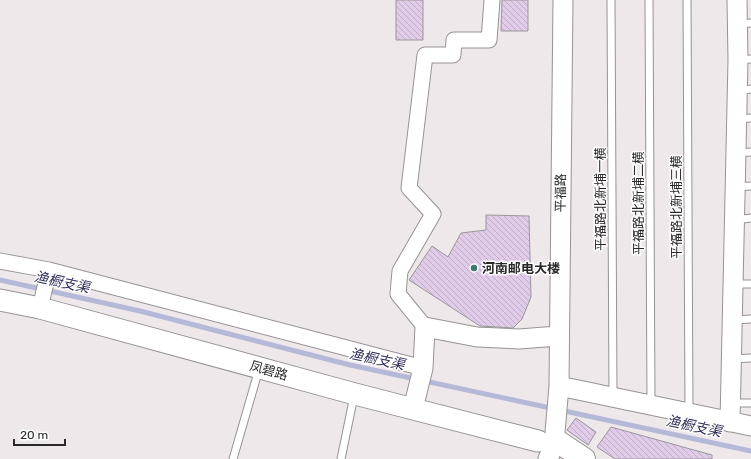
<svg xmlns="http://www.w3.org/2000/svg" width="751" height="459" font-family="Rubik,'Noto Sans SC',sans-serif">
  <style>
    .lines { fill: none; stroke-linecap: round; stroke-linejoin: round }
    .stream { stroke: #b6b8d8; stroke-width: 5 }
    .building { fill: url(#building-back-hatch); stroke: #99979a }
    .service-casing { stroke: #979294; stroke-width: 9 }
    .minor-casing { stroke: #979294; stroke-width: 17 }
    .tertiary-casing { stroke: #979294; stroke-width: 21 }
    .secondary-casing { stroke: #979294; stroke-width: 23 }
    .primary-casing { stroke: #979294; stroke-width: 24 }
    .service { stroke: #fff; stroke-width: 7 }
    .minor { stroke: #fff; stroke-width: 15 }
    .tertiary { stroke: #fff; stroke-width: 19 }
    .secondary { stroke: #fff; stroke-width: 21 }
    .primary { stroke: #fff; stroke-width: 22 }
    .poi-dot { fill: #377b6e; stroke: #fff; stroke-width: 1.5 }
    .labels { text-anchor: middle; stroke-width: 3; stroke-linejoin: round; paint-order: stroke }
    .street-label { font-size: 13px; fill: #2a2829; stroke: #fff }
    .poi-label { font-size: 13px; font-weight: bold; fill: #2a2829; stroke: #fff; text-anchor: start }
    .water-label { font-size: 14px; font-style: italic; fill: #302f5b; stroke: #fff }
  </style>
  <defs>
    <pattern id="building-back-hatch" width="6" height="6" patternUnits="userSpaceOnUse"><rect width="6" height="6" fill="#e0cbe8"/><path d="M-1 5l2 2M0 0l6 6M5-1l2 2" fill="none" stroke="#c0aec7"/></pattern>
  </defs>
  <rect width="100%" height="100%" fill="#eee8ea"/>
  <g class="lines">
    <path class="stream" d="M0 280 140 311 350 365 751 451"/>
  </g>
  <path class="building" d="M396 0H423V40H396Z
    M502 0H528V31H501Z
    M486 215 529 216 531 297 522 319 513 328 480 326 409 280 432 246 448 257 461 233 486 230Z
    M576 418 596 432 588 445 567 430Z
    M611 427 712 455V459H615L597 447Z"/>
  <g class="lines">
    <g class="service-casing">
      <path id="service" d="M611 0 613 395
        M649 0 651 403
        M687 0 689 412
        M738 24 751 23
        M738 60 751 59
        M738 91 751 89
        M737 119 751 118
        M737 153 751 152
        M736 187 751 186
        M735 220 751 218
        M733 284H751
        M733 320 751 319
        M732 359 751 358
        M731 403H751
        M233 459 259 369
        M341 459 354 396"/>
    </g>
    <g class="minor-casing">
      <path id="minor" d="M0 261 49 270 423 368
        M40 308 49 270
        M425 327 398 294 400 271 433 214 409 188 425 55H453L454 40H489L492 0"/>
    </g>
    <g class="tertiary-casing">
      <path id="tertiary" d="M559 386 751 426
        M413 409 423 368 425 327 477 337 519 339 558 336
        M730 422 738 60 737 0
        M548 459 554 444 559 386 563 0"/>
    </g>
    <g class="secondary-casing">
      <path id="secondary" d="M0 300 40 308 355 394 538 441"/>
    </g>
    <g class="primary-casing">
      <path id="primary" d="M557 441 584 459"/>
    </g>
    <use href="#service" class="service"/>
    <use href="#minor" class="minor"/>
    <use href="#tertiary" class="tertiary"/>
    <use href="#secondary" class="secondary"/>
    <use href="#primary" class="primary"/>
  </g>
  <circle class="poi-dot" cx="474" cy="268" r="4"/>
  <g class="labels">
    <g class="street-label">
      <text transform="translate(560 193) rotate(-89)" y="5">平福路</text>
      <text transform="translate(600 199) rotate(-90)" y="5">平福路北新埔一横</text>
      <text transform="translate(638 203) rotate(-90)" y="5">平福路北新埔二横</text>
      <text transform="translate(676 207) rotate(-90)" y="5">平福路北新埔三横</text>
      <text transform="translate(269 370) rotate(16)" y="5">凤碧路</text>
    </g>
    <g class="poi-label">
      <text x="482" y="273">河南邮电大楼</text>
    </g>
    <g class="water-label">
      <text transform="translate(62 282) rotate(12)" y="5">渔橱支渠</text>
      <text transform="translate(377 359) rotate(12)" y="5">渔橱支渠</text>
      <text transform="translate(694 426) rotate(12)" y="5">渔橱支渠</text>
    </g>
  </g>
  <path d="M14 439v6h51v-6" fill="none" stroke="#2a2829" stroke-width="2"/>
  <text x="20" y="439" font-size="12" fill="#2a2829" stroke="#ffffff" stroke-width="3" paint-order="stroke">20 m</text>
</svg>
